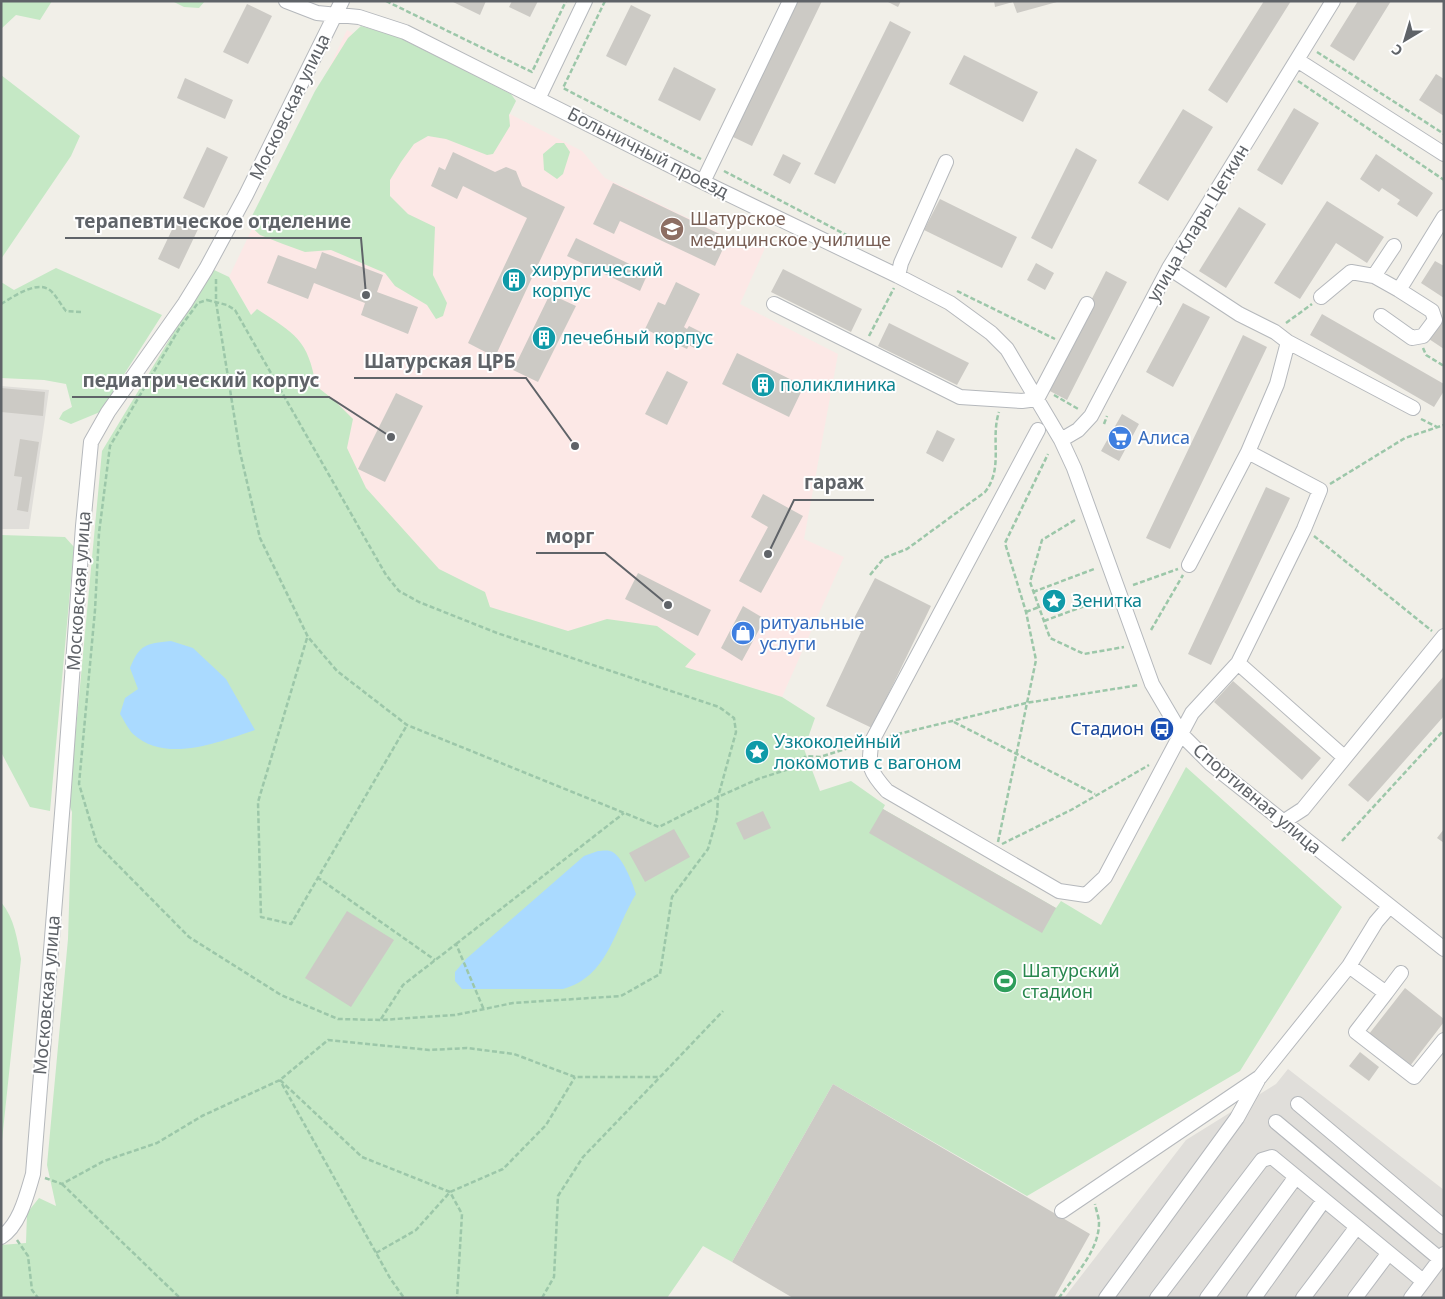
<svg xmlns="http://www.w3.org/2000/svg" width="1445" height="1299" font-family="'Noto Sans',sans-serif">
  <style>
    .industrial { fill: #e0deda }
    .medical { fill: #fce8e6 }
    .green { fill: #c5e8c5 }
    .water { fill: #aadaff }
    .building { fill: #cccac5 }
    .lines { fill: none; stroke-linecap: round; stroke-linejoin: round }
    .minor-casing { stroke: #b5b8bc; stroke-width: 16 }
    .path { stroke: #9cc7a9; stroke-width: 2.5; stroke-dasharray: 5 2.5; stroke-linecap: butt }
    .minor { stroke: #fff; stroke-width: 14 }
    .labels { text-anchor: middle; stroke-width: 4; stroke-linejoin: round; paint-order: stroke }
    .street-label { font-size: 18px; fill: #5f6368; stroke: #fff }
    .education-label { font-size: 18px; fill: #785e54; stroke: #fff; text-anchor: start }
    .culture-label { font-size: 18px; fill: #0d838f; stroke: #fff; text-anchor: start }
    .shop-label { font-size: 18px; fill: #366cbe; stroke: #fff; text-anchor: start }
    .transit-label { font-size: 18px; fill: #164399; stroke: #fff; text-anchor: end }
    .leisure-label { font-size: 18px; fill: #27864d; stroke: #fff; text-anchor: start }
    .leader { fill: none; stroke: #5f6368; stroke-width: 2 }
    .callout-dot { fill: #5f6368; stroke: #fff; stroke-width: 2 }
    .callout-label { font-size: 19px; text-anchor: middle; font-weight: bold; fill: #5f6368; stroke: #fff; stroke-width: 4; stroke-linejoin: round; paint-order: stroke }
  </style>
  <rect width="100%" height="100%" fill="#f1efe8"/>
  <path class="industrial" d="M1 386 49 390 29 529H1Z
    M1288 1069 1444 1190V1298H1064L1186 1140 1276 1084Z"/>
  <path class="medical" d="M347 30 582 151 605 178 730 238 740 236 765 248 740 304 838 354 804 539 844 557 782 697 409 583 229 277Z"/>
  <path class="green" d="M1 1H52L40 20 16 15 1 29Z
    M172 1H205L199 8 184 7Z
    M361 26 398 37 511 94 516 101 509 115 510 126 493 154 487 155 446 139 428 136 414 144 401 162 390 180V196L408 214 435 227 433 275 447 303 443 316 436 319 427 305 395 286 385 273 331 250 305 252 283 244 260 235 248 224 315 91 348 38Z
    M1 75 80 136 71 156 1 259Z
    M556 143H564L570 152 563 174 557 179 544 170 543 154Z
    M56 268 162 315 100 412 71 424 59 419 63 412 72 407 66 384 44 380 1 378V282L14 290Z
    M212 269 229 277 251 315 257 309C295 334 308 339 316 386L334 400 353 419 347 448 366 488 439 569 485 592 490 607 568 631 607 619 657 626 696 654 685 667 782 697 815 718 804 749 820 791 851 781 885 805 883 809 1056 908 1061 901 1101 925 1186 767 1342 907 1240 1071 1027 1196 833 1084 732 1262 703 1246 667 1298H1V1245L26 1243 27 1213 39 1198 56 1206 47 1165 68 939 72 812 69 804 102 451Z
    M1 535 65 537 74 547 50 811 30 807 1 752Z
    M1 902C15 919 17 939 21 959L1 1150Z"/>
  <path class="water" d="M171 641 193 648 226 679 255 730C219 742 166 764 133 734 128 729 124 720 120 714L125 698 138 689 130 668C140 644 145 644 171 641Z
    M598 851C601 851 606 850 610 851 622 854 633 884 636 894 614 930 608 977 563 989H462L455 981V972L466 959 584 856Z"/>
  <path class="building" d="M451 1H486L480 15Z
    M512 1H538L530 17 509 7Z
    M796 1H822L752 146 731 136Z
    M886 1H901L898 7Z
    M994 1H1057V2L1017 13 1013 2 995 7Z
    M1264 1H1291L1227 103 1208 90Z
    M1358 1H1391L1354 61 1330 46Z
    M247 4 272 16 248 64 223 52Z
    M631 5 651 15 626 66 606 56Z
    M890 21 911 32 835 184 814 174Z
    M964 55 1038 92 1023 122 949 84Z
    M674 67 716 89 700 121 658 100Z
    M1436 74 1444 79V116L1419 100Z
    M185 78 233 100 225 119 177 98Z
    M1294 108 1319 123 1282 185 1257 170Z
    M1183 109 1213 127 1168 201 1138 183Z
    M207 147 228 157 204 208 183 198Z
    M1076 148 1097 160 1052 249 1031 238Z
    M453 152 495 172 506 167 516 171 522 186 565 207 495 357 468 343 527 218 463 186 457 199 431 186 439 167 445 170Z
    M783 154 801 163 790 184 773 175Z
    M1376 154 1433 193 1417 217 1397 204 1400 200 1382 188 1379 192 1360 179Z
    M613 183 728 238 715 266 620 221 614 234 593 224Z
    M940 199 1017 237 1002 268 924 230Z
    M1327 201 1384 237 1367 263 1336 243 1300 299 1274 283Z
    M1239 207 1266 224 1226 288 1199 271Z
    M179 215 200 225 179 269 158 259Z
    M576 238 648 273 640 291 567 256Z
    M322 252 383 275 377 292 418 307 408 334 361 315 365 303 314 283 308 299 267 283 278 255 316 269Z
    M1435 261 1444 266V298L1421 283Z
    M1036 263 1054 273 1045 290 1027 280Z
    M783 269 862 309 851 332 771 292Z
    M1106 271 1127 282 1067 400 1046 389Z
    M676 282 700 294 684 327 687 329 689 326 703 333 696 349 689 345 687 349 645 329 658 302 665 305Z
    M550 294 576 306 538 382 513 370Z
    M1183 303 1210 317 1173 387 1146 372Z
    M1322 314 1444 384V391L1434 407 1310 335Z
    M1444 315V349L1429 339Z
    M889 323 969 363 957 385 878 346Z
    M1243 335 1267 347 1170 549 1146 538Z
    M737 353 804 386 789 417 722 384Z
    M667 371 688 382 667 425 645 414Z
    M1 388 45 392 43 416 1 412Z
    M396 393 423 406 385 482 358 469Z
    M1122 414 1139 424 1119 461 1101 451Z
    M937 430 955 439 943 462 926 453Z
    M20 439 39 442 28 512 17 510 22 477 14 476Z
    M1266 487 1290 498 1211 665 1188 654Z
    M763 494 803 516 761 593 739 581 768 527 751 517Z
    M638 573 711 610 698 636 625 599Z
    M875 578 931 606 872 728 826 706 861 632 850 626Z
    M743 606 765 619 742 661 721 648Z
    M1444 676V716L1368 802 1348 785Z
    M1233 681 1321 758 1302 780 1214 702Z
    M883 809 1056 908 1042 933 869 833Z
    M763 811 771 828 744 840 736 823Z
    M674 829 690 857 645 882 629 853Z
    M1444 829V843L1437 838Z
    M347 911 394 940 351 1007 305 978Z
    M1405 988 1444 1019V1022L1410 1066 1369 1034Z
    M1360 1052 1379 1067 1369 1081 1349 1066Z
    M833 1084 1090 1234 1054 1298H793L732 1262Z"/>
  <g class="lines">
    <g class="minor-casing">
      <path id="minor" d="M286 1 317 13 359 17 405 32 703 182 898 276 950 303 991 333 1007 349 1061 440 1074 468 1152 684 1182 735 1211 764 1444 949
        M1297 60 1444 154
        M539 97 585 1
        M703 182 790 1
        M1394 246 1374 276 1399 290 1444 217
        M1169 268 1239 314 1275 332 1288 342 1277 384 1248 452 1320 490 1304 529 1238 663
        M898 276 901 263 946 162
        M1321 297 1351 272 1374 276
        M774 304 960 397 1022 401 1037 399 1087 304
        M1381 316 1412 338 1423 336 1435 320 1432 311 1399 290
        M1288 342 1413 408
        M1038 430 872 741C867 766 870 772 887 791L1059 891 1086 895 1105 877 1192 713 1238 663 1344 757
        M1061 440 1078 430 1091 416 1169 268 1333 1
        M1189 565 1248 452
        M1283 822 1303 809 1444 636
        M1349 966 1386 993 1356 1032 1414 1077 1444 1040
        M1386 993 1401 973
        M1298 1104 1444 1227
        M1276 1122 1440 1259
        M1062 1211 1260 1077 1349 966 1376 922 1389 907
        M1 1237C20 1225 27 1194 33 1174L63 801 83 526 91 442 108 412 185 303 206 269 246 195 342 1
        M1106 1298 1237 1118 1258 1080
        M1157 1298 1262 1160 1272 1157 1423 1281
        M1207 1298 1295 1178
        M1254 1298 1324 1200
        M1303 1298 1356 1228
        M1355 1298 1388 1254
        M1411 1298 1444 1254"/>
    </g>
    <path class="path" d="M386 1 532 72 566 1
      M605 1 563 88 701 159
      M1317 52 1444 134
      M1298 81 1444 180
      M724 171 856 240
      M216 279V302L240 452 260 538 308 637 337 671 407 725 659 827 718 797 758 779 795 767 806 756 820 757 858 745
      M957 291 1055 339
      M207 300 227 305 235 310 386 575 399 591 419 602 497 633 719 707 734 718 736 732 718 797 717 817 708 849 672 897 660 974 621 996 513 1003 455 1015 381 1020 338 1019 281 995 189 937 97 844 79 784 95 610 99 533 110 446 179 329 198 303Z
      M1 304C13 297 39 278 52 292 57 297 61 305 66 311L81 312
      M1286 323 1312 304
      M869 336 894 288
      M1423 348 1426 355 1444 366
      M1054 395 1080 410
      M1421 419 1437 427
      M1104 424 1107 416
      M1330 484 1405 438 1444 425
      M1075 520 1042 540 1030 582 1050 638 1084 654 1124 647
      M1314 536 1432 631
      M870 575 884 558 907 549 985 492C1004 468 990 439 999 412
      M1133 585 1178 569
      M1033 592 1094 569
      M1026 612 1039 607
      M1044 621 1106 598
      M1151 630 1183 575
      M307 638 258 802 261 917 291 924 407 725
      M954 722 1095 794
      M890 736 1026 703 1139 685
      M1342 841 1444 730
      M998 842 1036 660 1026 612 1005 543 1048 454
      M1002 844 1071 810 1149 765
      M317 877 435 960
      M456 944 624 813
      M381 1019 403 985 456 944 484 1010
      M280 1080 362 1157 450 1192 462 1214 457 1298
      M282 1084 390 1278 404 1298
      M45 1178 62 1184 104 1161 157 1143 202 1116 280 1080 328 1040 429 1050 467 1048 514 1054 575 1077H660L723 1011
      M62 1184 180 1298
      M17 1240 28 1256 32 1290 38 1298
      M376 1253 416 1230 450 1192 503 1169 546 1125 575 1077
      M542 1298 554 1277 558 1196 583 1157 660 1077
      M1059 1298C1074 1276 1099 1251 1099 1223 1099 1217 1096 1210 1095 1204"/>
    <use href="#minor" class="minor"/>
  </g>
  <defs>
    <g id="university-disc" transform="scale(1.25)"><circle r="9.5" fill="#8d6e63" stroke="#fff"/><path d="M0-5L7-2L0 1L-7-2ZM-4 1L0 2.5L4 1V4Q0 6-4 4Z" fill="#fff"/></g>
    <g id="building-disc" transform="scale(1.25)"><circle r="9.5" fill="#0f9aa8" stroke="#fff"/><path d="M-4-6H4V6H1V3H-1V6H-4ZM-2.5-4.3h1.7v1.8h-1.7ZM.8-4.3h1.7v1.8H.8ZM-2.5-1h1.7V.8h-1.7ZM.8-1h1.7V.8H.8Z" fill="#fff"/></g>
    <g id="supermarket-disc" transform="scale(1.25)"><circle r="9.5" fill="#3f7fe0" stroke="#fff"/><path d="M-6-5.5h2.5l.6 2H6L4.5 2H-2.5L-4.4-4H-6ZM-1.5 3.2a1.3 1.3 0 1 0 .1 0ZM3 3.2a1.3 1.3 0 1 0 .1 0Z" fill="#fff"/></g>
    <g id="sight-disc" transform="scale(1.25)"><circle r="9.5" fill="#0f9aa8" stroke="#fff"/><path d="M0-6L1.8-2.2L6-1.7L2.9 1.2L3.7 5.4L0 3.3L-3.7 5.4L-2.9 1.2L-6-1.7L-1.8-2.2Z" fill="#fff"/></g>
    <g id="shop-disc" transform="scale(1.25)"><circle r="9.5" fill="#3f7fe0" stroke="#fff"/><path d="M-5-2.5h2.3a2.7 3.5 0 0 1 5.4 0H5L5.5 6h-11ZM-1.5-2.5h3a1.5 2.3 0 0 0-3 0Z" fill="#fff"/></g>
    <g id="bus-disc" transform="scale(1.25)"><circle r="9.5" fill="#1a4fb4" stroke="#fff"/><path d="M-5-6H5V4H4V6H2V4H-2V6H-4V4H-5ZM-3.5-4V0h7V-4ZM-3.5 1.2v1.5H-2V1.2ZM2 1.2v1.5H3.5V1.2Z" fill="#fff"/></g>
    <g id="stadium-disc" transform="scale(1.25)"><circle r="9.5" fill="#2e9e5b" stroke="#fff"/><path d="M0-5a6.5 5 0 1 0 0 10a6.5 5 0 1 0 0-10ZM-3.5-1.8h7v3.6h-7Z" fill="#fff"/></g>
  </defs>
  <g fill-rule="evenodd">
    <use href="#university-disc" x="672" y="229"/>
    <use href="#building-disc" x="514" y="280"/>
    <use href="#building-disc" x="544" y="338"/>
    <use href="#building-disc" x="763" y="385"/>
    <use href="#supermarket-disc" x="1120" y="438"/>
    <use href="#sight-disc" x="1054" y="601"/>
    <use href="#shop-disc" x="743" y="633"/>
    <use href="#bus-disc" x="1162" y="729"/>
    <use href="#sight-disc" x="757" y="752"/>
    <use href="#stadium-disc" x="1005" y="981"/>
  </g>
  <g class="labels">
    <g class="street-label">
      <text transform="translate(290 107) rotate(-64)" y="6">Московская улица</text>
      <text transform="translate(648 153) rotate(27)" y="6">Больничный проезд</text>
      <text transform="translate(1198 223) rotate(-59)" y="6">улица Клары Цеткин</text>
      <text transform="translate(79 591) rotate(-86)" y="6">Московская улица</text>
      <text transform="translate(1257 799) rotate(40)" y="6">Спортивная улица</text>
      <text transform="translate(47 995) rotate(-85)" y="6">Московская улица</text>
    </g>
    <g class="education-label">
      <text x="690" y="225">Шатурское<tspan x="690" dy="21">медицинское училище</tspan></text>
    </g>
    <g class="culture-label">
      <text x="532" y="276">хирургический<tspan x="532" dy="21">корпус</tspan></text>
      <text x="562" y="344">лечебный корпус</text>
      <text x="780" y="391">поликлиника</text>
      <text x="1072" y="607">Зенитка</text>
      <text x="774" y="748">Узкоколейный<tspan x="774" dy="21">локомотив с вагоном</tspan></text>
    </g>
    <g class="shop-label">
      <text x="1138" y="444">Алиса</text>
      <text x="760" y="629">ритуальные<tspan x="760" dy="21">услуги</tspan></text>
    </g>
    <g class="transit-label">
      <text x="1144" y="735">Стадион</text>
    </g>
    <g class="leisure-label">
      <text x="1022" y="977">Шатурский<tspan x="1022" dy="21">стадион</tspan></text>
    </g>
  </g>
  <path class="leader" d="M366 295L361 238H65M575 446L526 378H354M391 437L329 397H72M768 554L794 500H874M668 605L605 553H536"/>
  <g class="callout-dot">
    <circle cx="366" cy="295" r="5"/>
    <circle cx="575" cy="446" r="5"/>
    <circle cx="391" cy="437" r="5"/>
    <circle cx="768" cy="554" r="5"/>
    <circle cx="668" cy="605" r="5"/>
  </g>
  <g class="callout-label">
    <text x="213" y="228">терапевтическое отделение</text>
    <text x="440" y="368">Шатурская ЦРБ</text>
    <text x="201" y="387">педиатрический корпус</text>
    <text x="834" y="489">гараж</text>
    <text x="570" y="543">морг</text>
  </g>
  <rect width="1445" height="1299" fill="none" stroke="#5f6368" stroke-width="5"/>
  <g transform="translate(1405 40) rotate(218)" stroke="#ffffff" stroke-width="4" paint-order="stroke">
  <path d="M0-4L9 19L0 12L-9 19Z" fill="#5f6368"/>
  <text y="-8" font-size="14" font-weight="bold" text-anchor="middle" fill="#5f6368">С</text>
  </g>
</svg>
